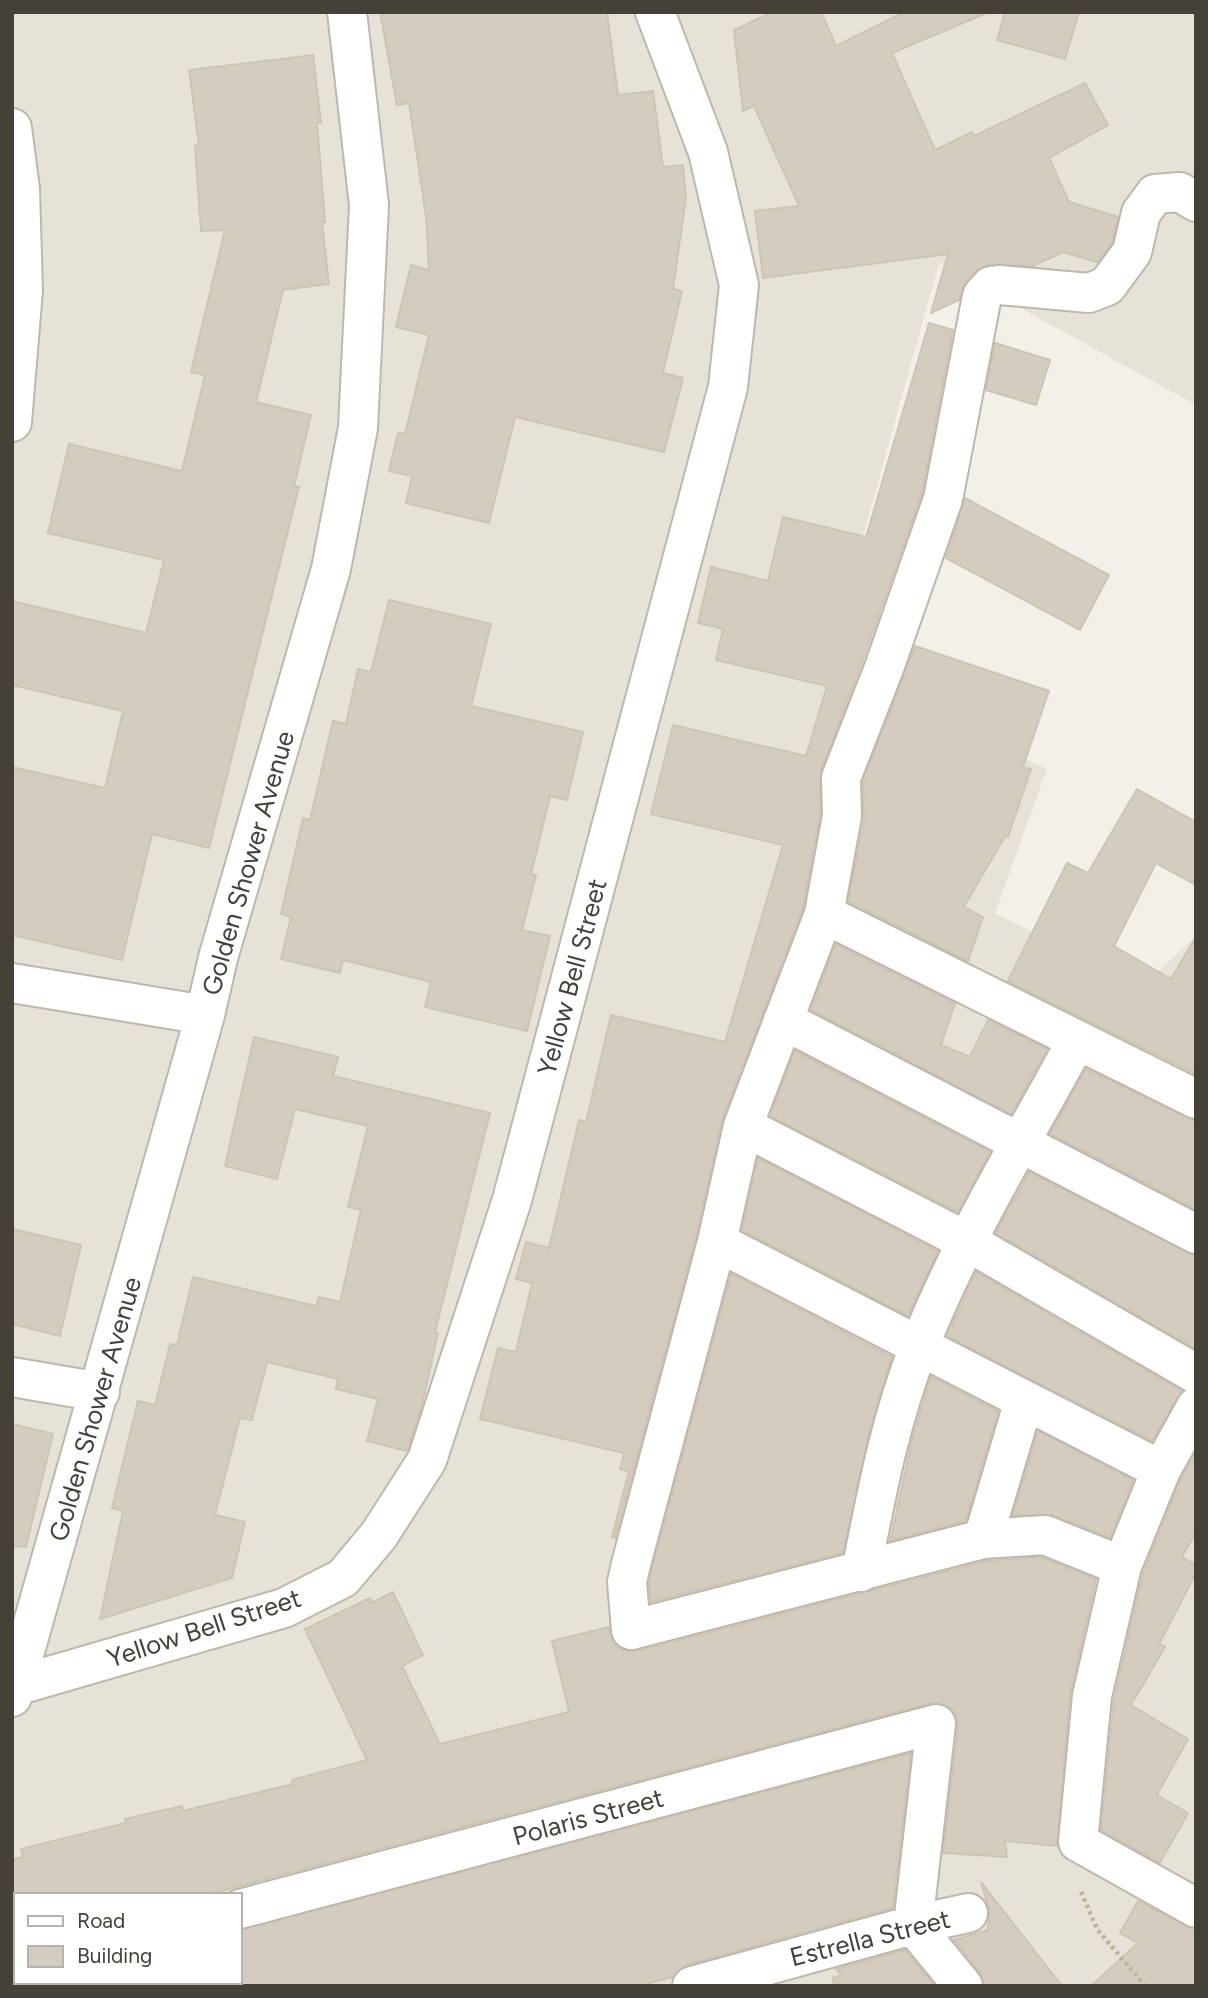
<svg xmlns="http://www.w3.org/2000/svg" width="1208" height="1998" font-family="Figtree,sans-serif">
  <style>
    .residential { fill: #e7e2d7; fill-rule: evenodd }
    .building { fill: #d4ccbf; stroke: #cec4b3; stroke-width: 2 }
    .lines { fill: none; stroke-linecap: round; stroke-linejoin: round }
    .minor-casing { stroke: #beb8ac; stroke-width: 42 }
    .path { stroke: #bfb49e; stroke-width: 4.5; stroke-dasharray: 3.5 3.5; stroke-linecap: butt }
    .minor { stroke: #fff; stroke-width: 38 }
    .labels { text-anchor: middle; stroke-width: 5; stroke-linejoin: round; paint-order: stroke }
    .street-label { font-size: 26px; fill: #464138; stroke: #fff }
  </style>
  <rect width="100%" height="100%" fill="#f3f0e9"/>
  <path class="residential" d="M12 12H1196V405L939 263 826 669 859 681 1047 769 995 913 1142 987 1196 936V1986H12ZM16 1895H240V1982H16Z"/>
  <path class="building" d="M380 12H607L618 95 653 91 663 167 683 165 686 197 673 289 682 291 663 373 683 378 664 452 515 417 489 523 406 503 412 476 389 471 398 433 405 434 429 335 396 327 411 265 429 270 426 216 409 103 397 105Z
    M772 12H821L836 46 904 12H989L892 53 935 150 972 132 974 136 1085 83 1108 125 1049 158 1069 202 1118 217 1112 243 1097 262 1063 252 1033 266 988 265 975 271 966 281 959 300 931 313 948 254 763 278 755 211 799 206 754 106 743 111 734 30Z
    M1005 12H1079L1065 59 997 40Z
    M313 55 321 123H317L325 222H322L329 284 283 290 256 402 311 415 294 486 299 487 209 848 152 834 122 960 12 935V767L105 788 123 711 12 685V601L146 633 164 560 48 533 69 444 182 471 205 375 191 372 225 230 201 231 195 146 199 145 189 70Z
    M929 323 953 330 922 493 863 660 821 770 820 814 803 908 723 1118 696 1237 615 1538 612 1537 629 1471 620 1469 624 1453 480 1419 498 1348 516 1352 532 1283 516 1279 526 1242 549 1248 579 1120 586 1122 611 1015 725 1042 783 845 651 814 673 725 806 756 827 686 716 660 723 629 698 623 711 567 768 581 783 517 866 537Z
    M995 343 1050 360 1036 405 986 390Z
    M965 498 1109 575 1080 630 946 558Z
    M389 600 491 624 471 706 583 732 567 800 550 796 531 874 536 875 522 930 550 936 527 1031 425 1007 431 982 343 960 340 973 281 959 291 917 281 914 303 818 310 820 333 721 346 724 358 669 371 672Z
    M915 646 1049 691 1023 767 1031 769 1008 837 1005 836 964 907 983 917 968 961 848 902 864 820 863 782Z
    M1137 789 1196 822V885L1156 863 1114 946 1171 979 1196 937V1074L1008 981 1067 863 1088 873Z
    M836 944 955 1003 941 1045 970 1057 988 1020 1047 1049 1011 1114 811 1010Z
    M254 1037 338 1057 333 1076 490 1113 435 1332 438 1333 422 1405 407 1451 367 1441 378 1399 336 1389 338 1379 267 1362 252 1420 240 1418 215 1515 245 1522 232 1578 100 1619 123 1511 112 1508 138 1401 155 1405 170 1344 177 1345 193 1277 316 1306 319 1297 340 1302 361 1210 348 1207 368 1126 295 1109 277 1179 225 1166Z
    M795 1051 990 1152 958 1212 770 1116Z
    M1086 1069 1196 1121V1209L1050 1134Z
    M758 1158 938 1251 908 1316 742 1230Z
    M1029 1172 1196 1256V1349L996 1233Z
    M12 1229 81 1245 60 1336 12 1324Z
    M976 1272 1182 1391 1152 1441 947 1336Z
    M731 1274 892 1357 871 1425 843 1553 651 1602 649 1584 652 1569Z
    M931 1377 998 1411 966 1521 890 1541 913 1436Z
    M12 1424 53 1434 26 1547 12 1546Z
    M1038 1431 1133 1480 1110 1538 1053 1515H1013Z
    M1196 1452V1532L1182 1557 1196 1565V1573L1159 1644 1165 1647 1131 1705 1188 1739 1157 1795 1188 1813 1160 1863 1101 1830 1114 1700 1143 1573 1181 1479Z
    M1041 1557 1096 1579 1070 1694 1057 1846 1005 1841 1007 1857 943 1853 958 1726 956 1715 950 1707 931 1703 206 1895H12V1860L23 1857 21 1849 126 1823 125 1819 182 1806 183 1811 293 1784 292 1780 367 1760 305 1629 370 1598 372 1603 393 1592 423 1655 402 1666 440 1744 569 1712 552 1641 609 1627 614 1644 625 1651H636L986 1561Z
    M911 1753 893 1908 686 1965 673 1977 638 1986H240V1930Z
    M981 1882 1062 1986H984L980 1972 954 1940 988 1930 989 1909Z
    M1138 1901 1196 1930V1986H1091L1138 1943 1120 1933Z
    M905 1950 935 1986H834L833 1978 841 1975 836 1969Z"/>
  <g class="lines">
    <g class="minor-casing">
      <path id="minor" d="M12 128 20 189 23 290 12 422
        M824 914 1196 1099
        M12 983 205 1015
        M783 1020 1196 1234
        M743 1126 968 1242 1196 1374
        M717 1242 1161 1470
        M12 1377 100 1392
        M1196 1407 1161 1470 1122 1566 1092 1696 1078 1842 1196 1908
        M983 1539 1024 1401
        M1122 1566 1045 1535 983 1539 631 1630 627 1582 631 1564 717 1242 743 1126 824 914 842 816 841 778 884 668 943 499 982 296 991 286 1000 285 1089 293 1107 286 1132 252 1141 213 1155 194 1180 192 1196 202
        M861 1572C876 1496 890 1420 919 1347 961 1240 1023 1140 1077 1040
        M12 1687 284 1608 343 1578 379 1535 427 1460 512 1200 728 387 739 285 708 152 655 12
        M12 1697 205 1015 218 958 331 569 358 428 369 205 347 12
        M240 1909 936 1724 913 1925 963 1986
        M12 1970 16 1969
        M692 1986 913 1925 968 1913"/>
    </g>
    <path class="path" d="M1081 1892 1097 1929 1145 1986"/>
    <use href="#minor" class="minor"/>
  </g>
  <g class="labels">
    <g class="street-label">
      <text transform="translate(248 863) rotate(-74)" y="9">Golden Shower Avenue</text>
      <text transform="translate(572 977) rotate(-75)" y="9">Yellow Bell Street</text>
      <text transform="translate(95 1409) rotate(-74)" y="9">Golden Shower Avenue</text>
      <text transform="translate(204 1628) rotate(-18)" y="9">Yellow Bell Street</text>
      <text transform="translate(588 1817) rotate(-15)" y="9">Polaris Street</text>
      <text transform="translate(870 1938) rotate(-14)" y="9">Estrella Street</text>
    </g>
  </g>
  <rect width="1208" height="1998" fill="none" stroke="#464138" stroke-width="28"/>
  <rect x="14" y="1893" width="228" height="91" fill="#ffffff" stroke="#b5b3af" stroke-width="2"/>
  <rect x="28" y="1916" width="35" height="10" fill="#ffffff" stroke="#b5b3af" stroke-width="2"/>
  <text x="77" y="1928" font-size="21" fill="#464138">Road</text>
  <rect x="28" y="1946" width="35" height="21" fill="#d4ccbf" stroke="#b5b3af" stroke-width="2"/>
  <text x="77" y="1963" font-size="21" fill="#464138">Building</text>
</svg>
